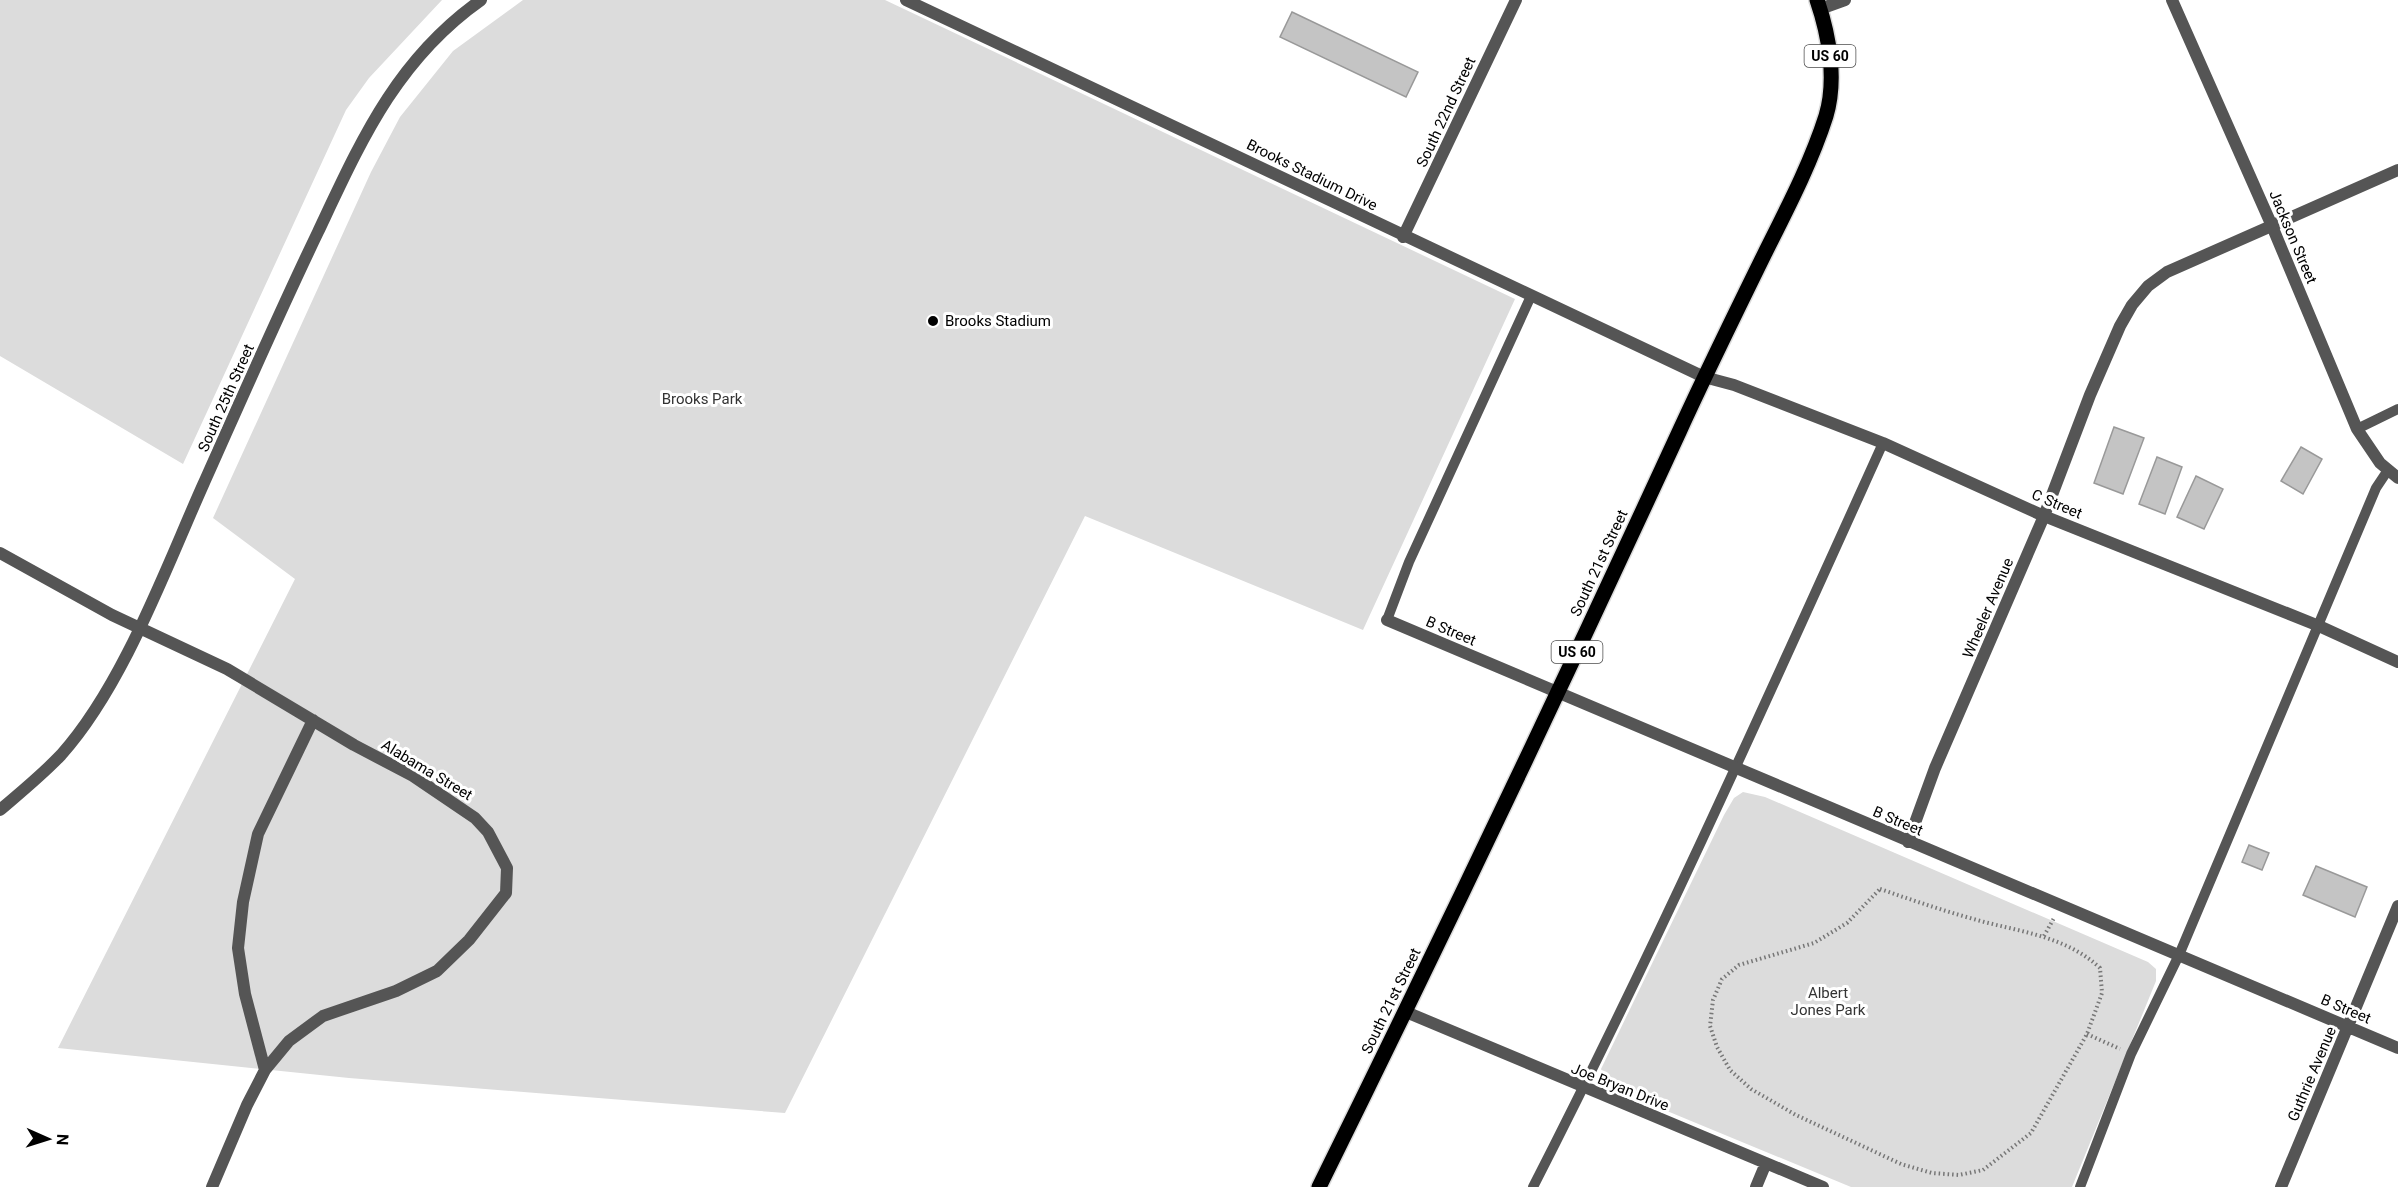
<svg xmlns="http://www.w3.org/2000/svg" width="2398" height="1187" font-family="Roboto,sans-serif">
  <style>
    .green { fill: #dcdcdc }
    .building { fill: #c4c4c4; stroke: #999; stroke-width: 1.5 }
    .lines { fill: none; stroke-linecap: round; stroke-linejoin: round }
    .primary-casing { stroke: #dbdbdb; stroke-width: 18 }
    .path { stroke: #777; stroke-width: 4; stroke-dasharray: 1.5 3; stroke-linecap: butt }
    .service { stroke: #555; stroke-width: 10 }
    .minor { stroke: #555; stroke-width: 12 }
    .tertiary { stroke: #555; stroke-width: 12 }
    .primary { stroke: #000; stroke-width: 15 }
    .poi-dot { fill: #000; stroke: #fff; stroke-width: 2 }
    .labels { text-anchor: middle; stroke-width: 6; stroke-linejoin: round; paint-order: stroke }
    .shield { fill: #fff; stroke: #4c4c4c; stroke-width: 1.5 }
    .shield-label { font-size: 14px; font-weight: bold; fill: #000 }
    .street-label { font-size: 15px; fill: #000; stroke: #fff }
    .poi-label { font-size: 15px; fill: #000; stroke: #fff; text-anchor: start }
    .park-label { font-size: 15px; fill: #333; stroke: #fff }
  </style>
  <rect width="100%" height="100%" fill="#fff"/>
  <path class="green" d="M0 0H442L369 78 346 110 183 464 0 356Z
    M523 0H885L1515 299 1363 630 1085 516 785 1113 349 1078 58 1048 295 579 213 518 371 172 400 117 453 51Z
    M1743 792 1765 797 2148 962 2156 969V981L2072 1187H1851L1609 1087 1601 1069 1724 815 1734 798Z"/>
  <path class="building" d="M1292 12 1418 72 1406 97 1280 37Z
    M2114 427 2144 438 2123 494 2094 483Z
    M2301 447 2322 459 2303 494 2281 481Z
    M2157 457 2182 467 2165 514 2139 504Z
    M2196 476 2223 489 2204 529 2177 517Z
    M2249 845 2269 853 2262 870 2242 862Z
    M2316 866 2367 887 2355 917 2303 895Z"/>
  <g class="lines">
    <g class="primary-casing">
      <path id="primary" d="M1319 1187C1443 936 1563 684 1680 430 1707 371 1736 312 1765 253 1787 209 1811 163 1826 116 1837 79 1829 35 1817 0"/>
    </g>
    <path class="path" d="M1880 889C1912 900 1944 911 1977 920 2020 932 2066 936 2100 968L2102 993 2087 1034 2031 1133 1983 1170 1959 1175 1932 1173 1901 1164 1796 1115 1751 1089 1730 1070 1717 1047 1710 1026 1713 1000 1722 979 1739 965 1814 943 1847 923Z
      M2044 936 2054 918
      M2087 1034 2120 1049"/>
    <path class="service" d="M2357 429 2398 409
      M1387 620 1409 562 1531 296
      M1533 1187C1658 943 1770 693 1883 443
      M2080 1187 2131 1054 2179 955 2376 488 2388 470"/>
    <path class="minor" d="M906 0 1704 377 1734 385 1883 443 2044 516 2319 626 2398 662
      M2172 0 2272 226 2357 429 2380 463 2398 478
      M1403 237 1516 0
      M0 553 112 615 227 669 354 745 413 776 475 818 488 832 507 868 506 893 469 940 437 971 396 991 323 1016 289 1041 265 1070 247 1105 212 1187
      M1387 620 2398 1048
      M0 810C21 792 42 775 61 755 123 686 165 570 203 485 241 400 278 315 318 232 361 141 396 60 481 0
      M1908 842 1935 768 2044 516 2090 395 2120 326 2132 305 2148 286 2167 272 2398 170
      M1406 1012 1823 1187
      M265 1070 245 994 238 948 243 902 258 834 313 720
      M1756 1187 1766 1163
      M2281 1187 2398 906"/>
    <path class="tertiary" d="M1820 9 1845 0"/>
    <use href="#primary" class="primary"/>
  </g>
  <circle class="poi-dot" cx="933" cy="321" r="6"/>
  <g class="labels">
    <g class="shield">
      <rect x="1804.5" y="45" width="51" height="22" rx="4.5"/>
      <rect x="1551.5" y="641" width="51" height="22" rx="4.5"/>
    </g>
    <g class="shield-label">
      <text x="1830" y="61">US 60</text>
      <text x="1577" y="657">US 60</text>
    </g>
    <g class="street-label">
      <text transform="translate(1446 112) rotate(-65)" y="5">South 22nd Street</text>
      <text transform="translate(1312 175) rotate(26)" y="5">Brooks Stadium Drive</text>
      <text transform="translate(2293 237) rotate(67)" y="5">Jackson Street</text>
      <text transform="translate(226 398) rotate(-66)" y="5">South 25th Street</text>
      <text transform="translate(2057 504) rotate(23)" y="5">C Street</text>
      <text transform="translate(1599 563) rotate(-65)" y="5">South 21st Street</text>
      <text transform="translate(1988 608) rotate(-67)" y="5">Wheeler Avenue</text>
      <text transform="translate(1451 631) rotate(23)" y="5">B Street</text>
      <text transform="translate(427 770) rotate(31)" y="5">Alabama Street</text>
      <text transform="translate(1898 821) rotate(23)" y="5">B Street</text>
      <text transform="translate(1391 1001) rotate(-64)" y="5">South 21st Street</text>
      <text transform="translate(2346 1009) rotate(23)" y="5">B Street</text>
      <text transform="translate(2312 1074) rotate(-67)" y="5">Guthrie Avenue</text>
      <text transform="translate(1620 1087) rotate(22)" y="5">Joe Bryan Drive</text>
    </g>
    <g class="poi-label">
      <text x="945" y="326">Brooks Stadium</text>
    </g>
    <g class="park-label">
      <text x="702" y="404">Brooks Park</text>
      <text x="1828" y="998">Albert<tspan x="1828" dy="17">Jones Park</tspan></text>
    </g>
  </g>
  <g transform="translate(48 1139) rotate(93)" stroke="#ffffff" stroke-width="4.5" paint-order="stroke">
  <path d="M0-4.5L10 22L0 15L-10 22Z" fill="#000000"/>
  <text y="-9" font-size="16" font-weight="bold" text-anchor="middle" fill="#000000">N</text>
  </g>
</svg>
